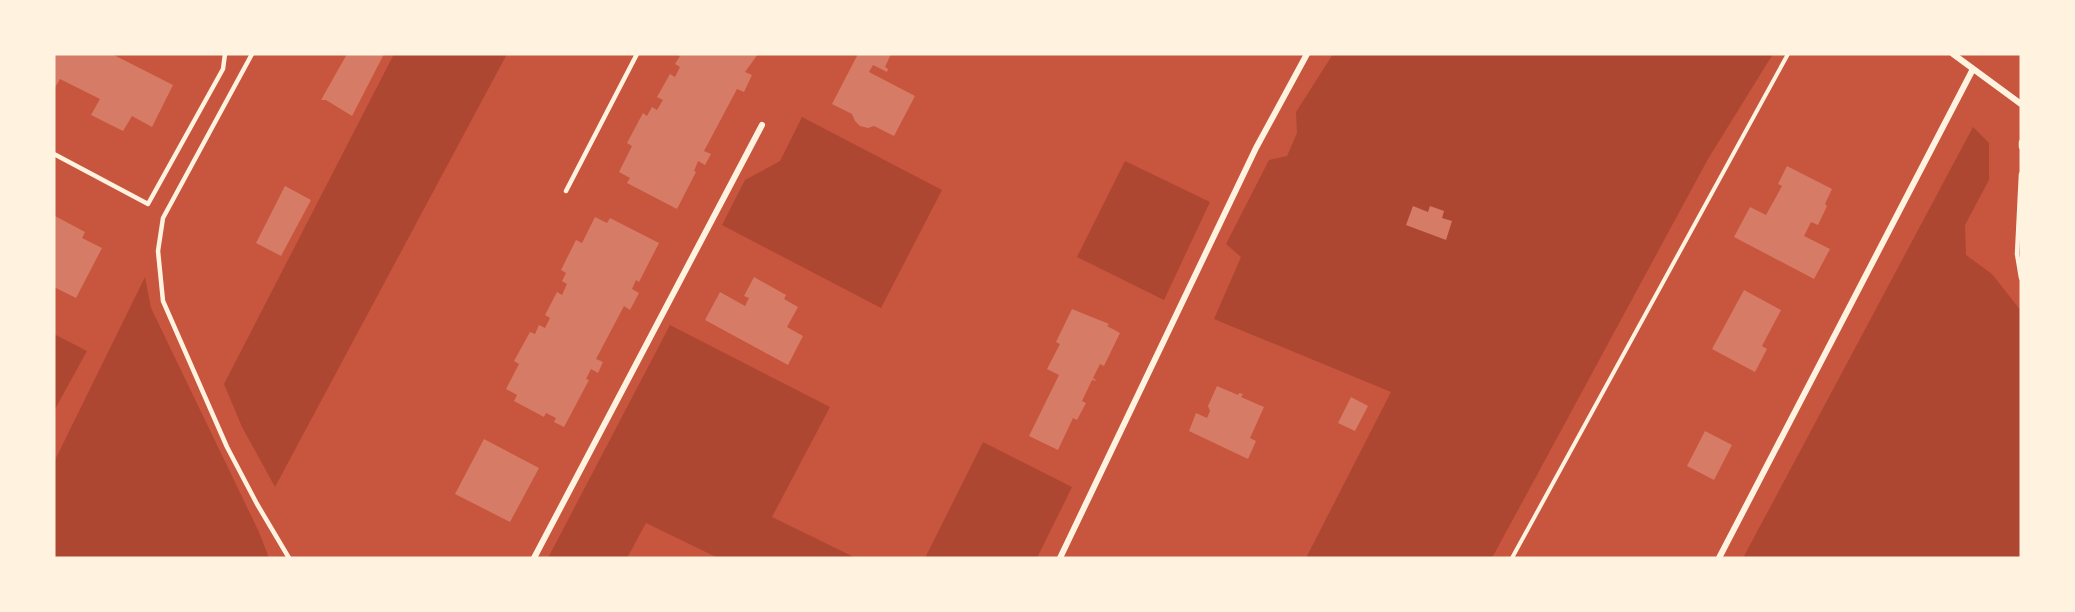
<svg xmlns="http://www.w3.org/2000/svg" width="2075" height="612" font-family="'PT Sans Narrow',sans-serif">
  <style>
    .green { fill: #ae4732 }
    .building { fill: #d67c66 }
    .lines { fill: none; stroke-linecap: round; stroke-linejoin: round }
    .path { stroke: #fff3e0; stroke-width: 4 }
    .service { stroke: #fff3e0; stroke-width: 4.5 }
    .minor { stroke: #fff3e0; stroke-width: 6 }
  </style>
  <rect width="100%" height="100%" fill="#c8553d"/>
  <path class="green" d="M394 54H507L275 487 242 427 224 384Z
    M1333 54H1773L1708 159 1492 558H1306L1391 392 1214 319 1241 257 1226 244 1269 160 1287 156 1297 133 1296 112Z
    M802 117 942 190 881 308 722 225 745 180 780 161Z
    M1973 127 1989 143V180L1965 225 1966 255 1992 274 2021 311V558H1743Z
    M1125 161 1210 202 1164 300 1077 257Z
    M145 277 151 308 259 532 269 558H54V462Z
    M670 325 830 407 772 517 856 558H718L646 523 627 558H548Z
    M54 334 87 351 54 411Z
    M983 442 1072 487 1037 558H925Z"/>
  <path class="building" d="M54 54H112L173 85 152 127 132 116 123 131 91 115 100 99 60 79 54 89Z
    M347 54H384L352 116 326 100H321Z
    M676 54H758L745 72 752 75 744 92 737 89 704 151 711 154 705 165 698 161 694 171 696 172 677 209 627 183 630 178 619 172 632 146 627 143 643 113 647 116 652 107 657 110 663 100 657 97 670 74 675 77 680 67 675 64 680 56Z
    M858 54H891L885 67 888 69 887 72 873 65 869 72 915 96 894 136 874 126 868 128 860 126 855 121 852 114 832 104Z
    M1787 166 1832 189 1825 204 1827 206 1818 225 1811 222 1804 236 1830 249 1814 279 1734 237 1750 207 1766 215 1782 186 1778 184Z
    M285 186 311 200 281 256 256 243Z
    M1413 206 1428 212 1430 206 1444 211 1442 218 1452 221 1446 240 1406 225Z
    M55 216 85 232 82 238 102 248 76 298 54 287Z
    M595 217 607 223 610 218 659 243 639 282 636 280 632 289 639 293 630 310 624 306 596 359 603 362 598 373 591 369 586 379 589 380 564 427 554 422 556 418 546 413 544 417 514 401 517 395 506 389 519 364 514 361 530 332 535 334 539 325 545 328 550 318 545 315 557 292 562 295 567 284 562 281 566 273 561 270 576 240 582 243Z
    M754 277 786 295 784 299 798 307 787 327 803 336 788 365 705 320 720 292 745 306 749 298 744 296Z
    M1744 290 1781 310 1762 346 1767 349 1755 372 1712 349Z
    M1072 309 1109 324 1107 326 1120 333 1104 366 1100 364 1093 378 1097 381 1092 380 1082 401 1086 403 1077 420 1073 418 1058 450 1029 436 1059 375 1047 369 1060 344 1056 342Z
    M1217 386 1238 395 1239 393 1243 394 1241 397 1264 407 1250 438 1256 441 1248 459 1189 431 1196 413 1207 418 1210 411 1208 406Z
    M1351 397 1368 406 1355 431 1338 423Z
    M1705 431 1732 445 1714 480 1687 466Z
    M484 439 539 468 510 522 455 494Z"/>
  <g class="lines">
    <path class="path" d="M1512 558 1788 54"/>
    <path class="service" d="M252 54 163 218 158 251 163 301 227 447 257 504 289 558
      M2021 142V147
      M54 154 148 204 223 69 225 54
      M2021 174 2017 254 2021 278
      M566 191 637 54"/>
    <path class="minor" d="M1953 54 2021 104
      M534 558 762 125
      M1060 558 1256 148 1307 54
      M1719 558 1973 69"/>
  </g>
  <rect width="2075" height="612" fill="none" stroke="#fff3e0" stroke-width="111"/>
</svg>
